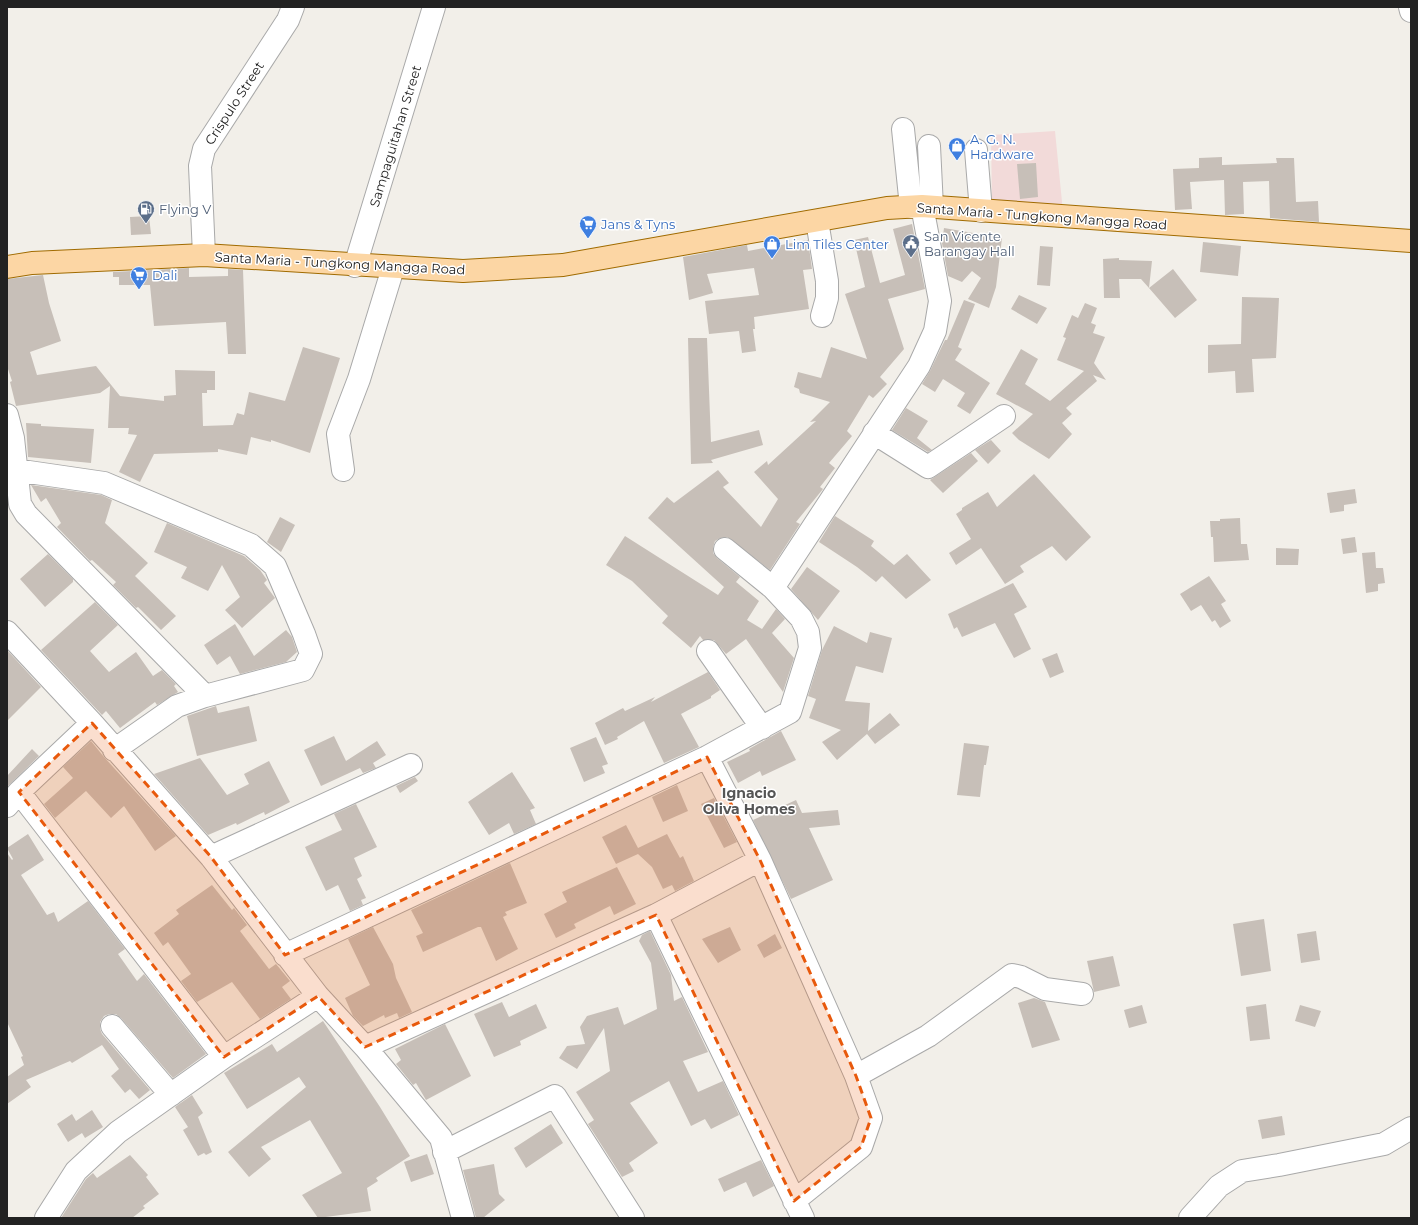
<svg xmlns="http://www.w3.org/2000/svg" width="1418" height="1225" font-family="Montserrat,sans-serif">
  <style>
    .commercial { fill: #f2dad9 }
    .building { fill: #c7bfb8 }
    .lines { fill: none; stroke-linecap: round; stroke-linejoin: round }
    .minor-casing { stroke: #a9a9a9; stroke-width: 24 }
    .major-casing { stroke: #a06b00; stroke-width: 24 }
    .minor { stroke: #fff; stroke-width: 22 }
    .major { stroke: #fcd6a4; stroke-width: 22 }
    .marked { fill: #e8590c; fill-opacity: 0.2; stroke: #e8590c; stroke-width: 3; stroke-dasharray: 8 5; stroke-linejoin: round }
    .labels { text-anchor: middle; stroke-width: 3; stroke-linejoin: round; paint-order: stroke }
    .street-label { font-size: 13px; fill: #222; stroke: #fff }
    .shop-label { font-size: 13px; fill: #366cbe; stroke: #fff; text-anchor: start }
    .service-label { font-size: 13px; fill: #4e5e75; stroke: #fff; text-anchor: start }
    .neighbourhood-label { font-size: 14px; font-weight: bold; fill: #555; stroke: #fff }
  </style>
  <rect width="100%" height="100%" fill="#f2efe9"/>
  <path class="commercial" d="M1055 131 1063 212 992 206 991 135Z"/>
  <path class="building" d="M1222 157V165L1277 163 1276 158H1294L1296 202 1318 201 1319 222 1270 218 1269 181 1243 182 1244 214 1225 215 1224 180 1190 182 1192 209 1175 210 1173 169 1199 168V158Z
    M1036 163 1038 197 1020 199 1017 164Z
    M149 216 151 234 131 235 130 217Z
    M912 224 925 289 888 299 904 349 880 377 887 384 873 398 869 395 847 431 852 436 829 463 835 468 820 487 823 489 796 522 800 524 770 570 727 537 720 538 715 541 713 547V553L717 558 740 577 736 582 759 601 747 620 762 629 776 609 785 619 772 633 794 658 783 692 746 639 726 654 714 640H703L700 636 691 648 662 623 668 616 632 581 606 565 625 536 718 595 724 587 648 518 667 497 674 503 718 470 729 483 723 487 761 527 778 499 754 472 767 461 768 465 816 421 810 422 830 402 800 393 799 389 794 387 798 372 821 378 831 347 867 359 845 294 865 287 854 240 868 237 880 283 905 275 893 229Z
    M944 228 1002 238 996 287 989 308 968 299 981 278 972 271 962 282 948 276 942 243Z
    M808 240 812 269 803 270 809 309 754 317 755 329H753L756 351 742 353 739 331 709 334 705 301 759 295 754 268 707 274 713 293 689 300 683 257 747 245 748 251Z
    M1203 242 1241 246 1238 276 1200 272Z
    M1040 246 1053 247 1050 286 1037 285Z
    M1119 258V260L1152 261 1149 288 1141 279H1119L1120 298H1104L1103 259Z
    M189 268V277L228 276V269L243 270 246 354H228L226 322 154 326 150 285H119V277H113V272Z
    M1173 269 1197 300 1175 318 1149 288Z
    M43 275 49 303 61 341 30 352 37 375 96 366 120 396 164 401V396L176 395 175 370 215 371V390H207V393H202L203 426 233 425 237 413 244 415 249 392 285 401 303 347 340 358 310 453 271 440V442L251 437 247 455 218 449V452L154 454 140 482 119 472 137 435 128 434 129 428H108L110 386 100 393 16 406 10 382 12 381 7 366V279Z
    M1019 295 1047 308 1037 324 1011 309Z
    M1242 297 1279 298 1276 358 1252 359 1254 392 1236 393 1235 371 1208 373V345L1241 344Z
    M964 300 975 304 958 347 962 349 955 360 990 383 970 414 957 406 965 393 943 379 935 392 922 384 930 371 945 340H947Z
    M1085 303 1097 308 1091 323 1096 325 1093 333 1105 337 1094 363 1106 380 1093 375 1097 381 1066 408 1072 414 1062 423 1072 434 1049 459 1019 440 1012 433 1033 414 996 394 1021 349 1038 359 1025 384 1050 401 1084 371 1057 360 1066 338 1063 337 1072 315 1078 318Z
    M688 338H707L711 442 759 430 763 445 711 460 713 463 691 464Z
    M906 408 928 421 917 438 932 450 928 452 892 430Z
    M26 423 41 424V426L94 429 91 463 28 457Z
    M991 440 1001 451 988 464 975 450Z
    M971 453 978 461 943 493 930 480Z
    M1034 474 1091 537 1066 561 1052 546 1020 566 1024 572 1005 584 981 548 956 565 949 553 971 539 956 514 962 510V508L988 492 997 507Z
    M31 485 101 495 112 500 105 523 148 563 135 576 176 616 161 630 138 607 136 608 113 585 116 582 92 560 90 561 57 527 61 523 46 498 41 502Z
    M1355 489 1357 503 1344 505V511L1330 513 1327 493Z
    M835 516 874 541 871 546 894 565 907 554 931 580 906 599 882 576 876 582 857 567 819 542Z
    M280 517 295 525 281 552 267 542Z
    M1240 518 1241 544H1247L1249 560 1214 562 1213 537H1211L1210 521H1220V519Z
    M167 523 244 556 260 570 267 580 264 583 275 598 242 628 225 610 240 597 222 565 208 591 181 578 187 567 154 552Z
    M1355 537 1357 552 1343 554 1341 539Z
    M1276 548 1299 549 1298 565H1276Z
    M1375 552 1376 568H1383L1385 583 1378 584V591L1366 593 1362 553Z
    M48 554 73 579V582L45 607 20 579Z
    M807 567 840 591 818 620 791 589Z
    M1209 576 1226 601 1221 604 1231 621 1220 628 1215 620 1212 622 1201 605 1191 611 1180 594Z
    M1013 583 1027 607 1014 614 1031 649 1014 658 995 623 962 637 957 627 954 629 948 614Z
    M95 602 118 625 90 651 109 672 136 652 153 676 162 670 176 684 174 686 178 692 157 705 155 702 120 728 106 711 102 715 41 650Z
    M235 624 254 656 286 630 292 637 297 652 286 662 240 674 230 656 217 665 204 645Z
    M834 626 867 643 870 632 892 638 883 673 856 666 845 701 870 703 868 731 890 713 900 725 875 744 867 734 837 760 822 742 841 730 809 718 816 699 808 696 822 650Z
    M7 650 41 687 7 721Z
    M1057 653 1064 672 1050 678 1042 659Z
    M708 672 720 690 711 696V698L681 714 699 747 664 763 644 721 617 737 618 739 605 745 595 723 623 708 625 711 655 697 651 702Z
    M216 706 218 713 249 706 257 741 197 756 187 716Z
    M781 731 796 760 762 776 760 771 738 783 727 762 750 751 749 749Z
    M334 736 346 761 377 741 386 755 373 763 376 768 363 773 360 768 321 786 304 750Z
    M596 737 608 764 602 766 605 773 584 782 570 748Z
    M91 741 104 757 176 836 155 851 124 806 111 818 86 791 55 818 44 804 73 778 63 767Z
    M964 743 989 746 986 765H984L980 797 957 795Z
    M32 749 39 756 8 786 7 776Z
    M200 758 227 795 249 784 244 774 269 761 290 802 265 815 264 812 237 825 236 823 208 835 154 774Z
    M512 772 535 808 530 810 536 824 514 834 509 823 489 835 468 802Z
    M415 777 418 781 400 793 396 786Z
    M677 785 688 811 663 822 652 797Z
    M714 798 737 842 724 848 701 804Z
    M796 800 802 813 838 810 840 825 809 828 833 880 791 899 753 820Z
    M356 804 377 847 354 858 362 876 357 879 366 898 361 900 363 905 350 911 338 885 326 891 305 847 342 830 334 814Z
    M626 825 638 848 667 834 680 858 683 856 694 881 675 891 672 885 663 889 652 867 638 854 616 864 602 837Z
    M28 834 44 860 21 875 47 915 54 912 58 922 88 901 125 949 118 954 137 981 144 974 206 1054 173 1078 121 1018 116 1014H109L104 1016 100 1022V1029L102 1034 150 1090 139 1099 130 1089 125 1093 111 1076 119 1069 102 1045 72 1063 70 1061 26 1080 31 1087 7 1104V1077L24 1065 21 1057 23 1056 7 1022V853L12 860 13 859 7 848Z
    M510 863 527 903 505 912 507 915 503 917 518 949 496 961 481 927H478L423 952 416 936 423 933 411 910Z
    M617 867 636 904 614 915 610 906 574 924 576 928 556 938 544 914 567 902 562 892Z
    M212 885 232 910 234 908 247 925 240 931 269 969 276 964 290 981 282 987 291 999 260 1019 232 982 197 1002 181 981 191 974 168 942 163 946 154 933 179 914 176 910Z
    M1264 919 1271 971 1241 976 1233 924Z
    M373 927 393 964 396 978 412 1012 399 1018 397 1013 385 1018 384 1015 363 1026 353 1016 345 998 370 985 348 939Z
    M730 927 741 950 718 963 702 939Z
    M650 931 671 975 674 1001 682 997 708 1052 683 1061 698 1092 723 1081 739 1115 711 1129 705 1119 691 1126 669 1081 630 1103 658 1143 629 1163 634 1171 622 1177 588 1124 594 1120 576 1092 610 1071 604 1028 577 1069 559 1058 567 1046 585 1044 580 1027 587 1016 618 1007 624 1025 657 1009 651 963 639 941 642 935Z
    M1316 931 1320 960 1301 963 1297 934Z
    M775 934 782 948 764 958 757 945Z
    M1113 956 1120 986 1094 992 1087 961Z
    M1034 998 1045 1002 1060 1040 1032 1048 1018 1003Z
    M502 1002 509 1017 536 1004 547 1028 520 1041 521 1045 494 1057 474 1014Z
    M1266 1004 1270 1039 1250 1041 1246 1007Z
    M1142 1005 1147 1023 1129 1028 1124 1010Z
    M1300 1005 1321 1011 1315 1027 1295 1021Z
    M323 1021 380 1107 410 1156 376 1178 378 1181 367 1188 371 1211 318 1218 302 1195 342 1173 310 1120 261 1147 271 1159 249 1177 228 1152 306 1087 299 1077 247 1109 224 1073 272 1044 277 1052Z
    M445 1024 471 1076 426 1100 416 1083 413 1085 396 1064 401 1060 395 1049Z
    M192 1095 203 1113 198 1117 212 1152 206 1155 204 1153 198 1156 183 1130 188 1127 175 1107Z
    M92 1110 103 1127 85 1138 82 1133 68 1142 57 1124 72 1114 76 1121Z
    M1282 1116 1285 1135 1262 1139 1258 1120Z
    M551 1124 563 1143 526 1168 514 1148Z
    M427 1154 434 1174 411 1182 404 1162Z
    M130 1155 148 1175 146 1177 159 1194 143 1206 145 1208 132 1218H61L86 1179 93 1173 97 1178Z
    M761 1160 774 1186 753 1197 746 1182 724 1192 718 1179Z
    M494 1164 499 1194 505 1200 483 1218H476L463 1170Z"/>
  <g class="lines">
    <g class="minor-casing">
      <path id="minor" d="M1410 7 1411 11
        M903 129 911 207
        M929 146 932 207
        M976 150 981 211
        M817 221 827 281V298L822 316
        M204 255 200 166 204 149 288 20 293 7
        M355 266 434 7
        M7 415 13 438 20 504 26 514 205 696 177 706 114 750
        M874 433 928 467 1004 416
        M15 470 104 483 251 545 275 566 304 634 311 654 303 670 205 696
        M343 470 338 434 359 379 393 268
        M773 588 919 366 935 331 940 301 922 206
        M7 632 92 723 211 857 318 996 365 1047 441 1138 463 1218
        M708 651 762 728
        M92 723 19 792 224 1057
        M707 757 760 860 856 1076 871 1118 861 1147 794 1201
        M7 806 19 792
        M211 857 411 765
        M656 915 803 1218
        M285 955 707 757 790 712 810 648 808 632 801 618 773 588 725 549
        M112 1026 171 1095
        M365 1047 656 915 760 860
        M856 1076 928 1036 1012 975 1021 977 1045 989 1082 994
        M444 1152 555 1096 633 1218
        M46 1218 76 1171 118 1132 224 1057 318 996
        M1190 1218 1219 1186 1242 1171 1279 1165 1384 1144 1411 1128"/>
    </g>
    <g class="major-casing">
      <path id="major" d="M7 267 32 263 204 255 463 271 563 265 887 208 922 206 1411 241"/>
    </g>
    <use href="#minor" class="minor"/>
    <use href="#major" class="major"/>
  </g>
  <path class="marked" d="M92 723 211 857 285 955 707 757 760 860 856 1076 871 1118 861 1147 794 1201 656 915 365 1047 318 996 224 1057 19 792Z"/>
  <defs>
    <g id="shop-pin" transform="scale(0.9)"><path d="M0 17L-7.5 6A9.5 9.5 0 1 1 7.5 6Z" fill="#3f7fe0" stroke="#fff"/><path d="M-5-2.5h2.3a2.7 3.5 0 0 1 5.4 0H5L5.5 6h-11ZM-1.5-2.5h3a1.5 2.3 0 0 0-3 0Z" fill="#fff"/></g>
    <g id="fuel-pin" transform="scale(0.9)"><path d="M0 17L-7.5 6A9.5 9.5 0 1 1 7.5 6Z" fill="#5c6f8a" stroke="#fff"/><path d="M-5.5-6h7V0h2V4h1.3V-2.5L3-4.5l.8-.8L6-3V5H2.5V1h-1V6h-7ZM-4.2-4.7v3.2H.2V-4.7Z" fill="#fff"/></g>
    <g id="supermarket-pin" transform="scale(0.9)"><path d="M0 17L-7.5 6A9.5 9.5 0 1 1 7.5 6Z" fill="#3f7fe0" stroke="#fff"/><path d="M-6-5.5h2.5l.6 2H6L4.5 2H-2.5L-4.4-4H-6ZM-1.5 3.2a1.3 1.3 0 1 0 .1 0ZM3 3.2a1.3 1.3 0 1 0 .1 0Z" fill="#fff"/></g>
    <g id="civic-pin" transform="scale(0.9)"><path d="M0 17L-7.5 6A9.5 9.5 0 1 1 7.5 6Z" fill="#5c6f8a" stroke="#fff"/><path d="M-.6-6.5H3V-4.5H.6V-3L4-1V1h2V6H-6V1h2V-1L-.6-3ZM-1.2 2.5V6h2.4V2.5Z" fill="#fff"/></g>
  </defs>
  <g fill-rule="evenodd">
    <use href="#shop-pin" x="957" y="146"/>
    <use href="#fuel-pin" x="146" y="209"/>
    <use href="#supermarket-pin" x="588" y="224"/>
    <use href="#civic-pin" x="911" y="243"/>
    <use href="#shop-pin" x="772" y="244"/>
    <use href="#supermarket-pin" x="139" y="275"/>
  </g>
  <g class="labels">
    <g class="street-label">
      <text transform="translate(234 103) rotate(-57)" y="5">Crispulo Street</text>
      <text transform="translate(395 136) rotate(-73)" y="5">Sampaguitahan Street</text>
      <text transform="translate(1042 216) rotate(4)" y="5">Santa Maria - Tungkong Mangga Road</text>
      <text transform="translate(340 263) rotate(3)" y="5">Santa Maria - Tungkong Mangga Road</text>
    </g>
    <g class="shop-label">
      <text x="970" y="144">A. G. N.<tspan x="970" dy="15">Hardware</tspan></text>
      <text x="601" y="229">Jans &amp; Tyns</text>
      <text x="785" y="249">Lim Tiles Center</text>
      <text x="152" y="280">Dali</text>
    </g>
    <g class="service-label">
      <text x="159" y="214">Flying V</text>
      <text x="924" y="241">San Vicente<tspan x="924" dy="15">Barangay Hall</tspan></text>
    </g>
    <g class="neighbourhood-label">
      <text x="749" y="798">Ignacio<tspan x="749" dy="16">Oliva Homes</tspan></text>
    </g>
  </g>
  <rect width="1418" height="1225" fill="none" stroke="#222222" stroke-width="16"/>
</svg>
